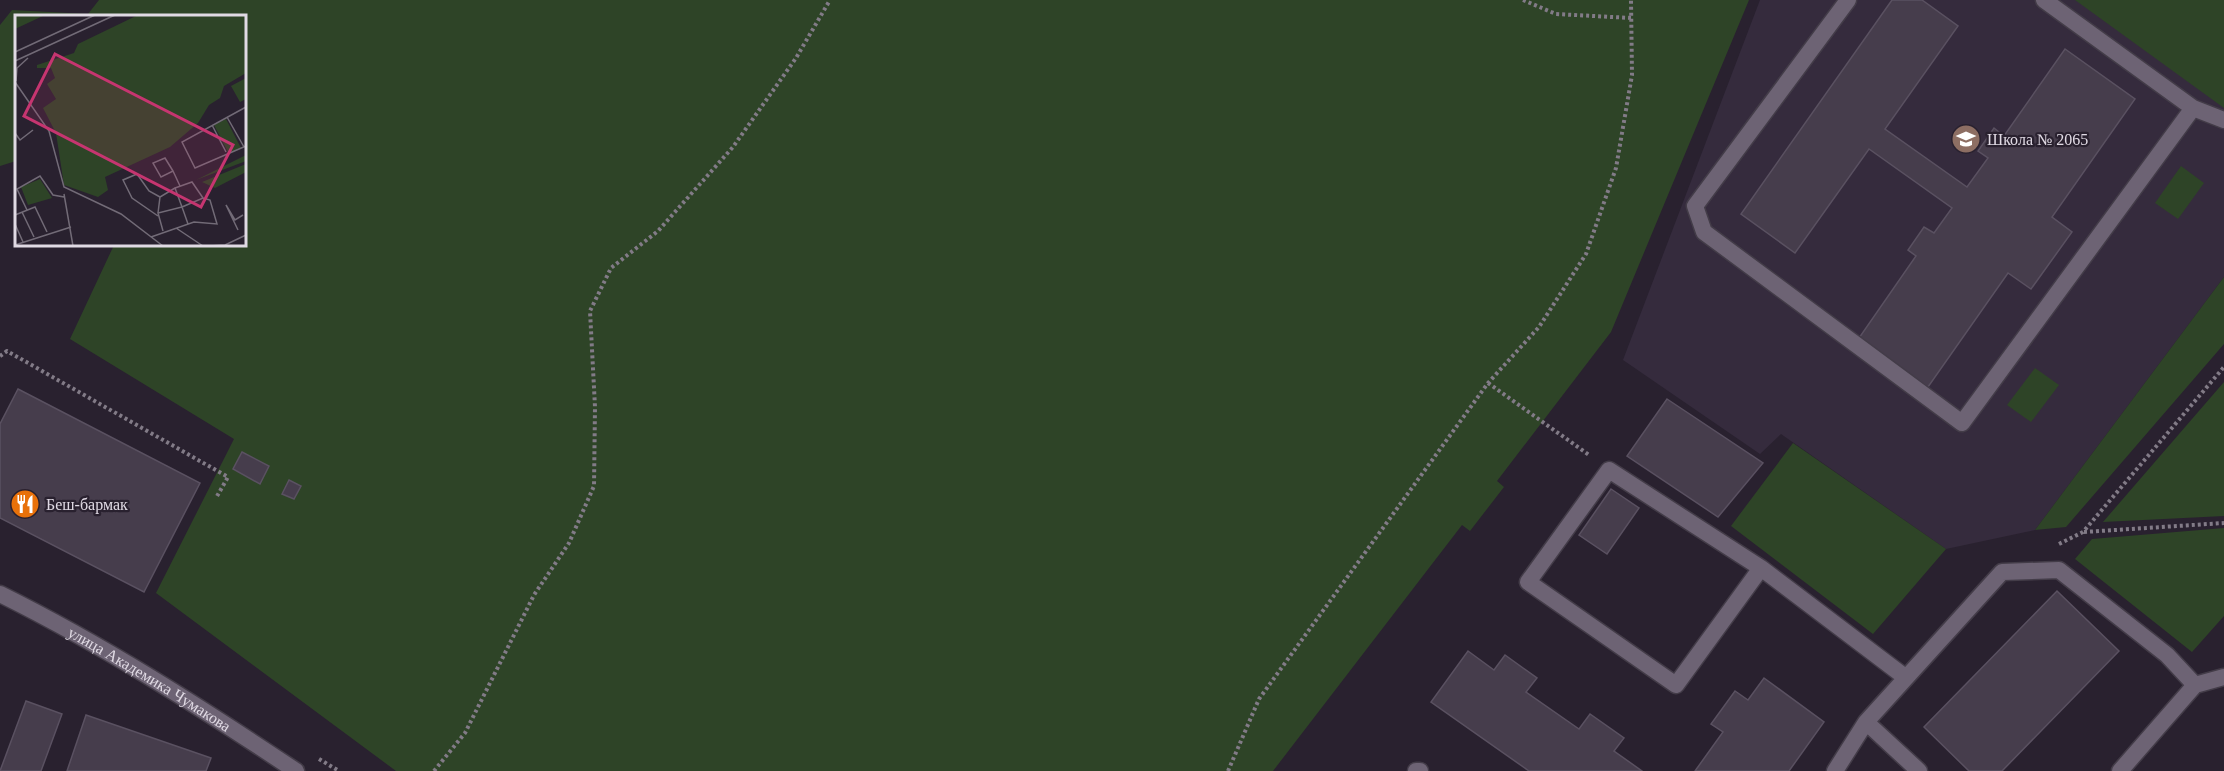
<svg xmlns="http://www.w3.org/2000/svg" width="2224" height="771" font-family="'Times New Roman',serif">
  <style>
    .built { fill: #352b3d }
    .green { fill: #2e4427 }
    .building { fill: #463d4c; stroke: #5a5161; stroke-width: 1.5 }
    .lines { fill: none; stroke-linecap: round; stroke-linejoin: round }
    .service-casing { stroke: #433c48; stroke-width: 19 }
    .tertiary-casing { stroke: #433c48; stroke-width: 19 }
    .path { stroke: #827b87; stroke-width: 4; stroke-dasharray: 3 3; stroke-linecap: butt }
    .service { stroke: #6d6374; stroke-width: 16 }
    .tertiary { stroke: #6d6374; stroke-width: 16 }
    .labels { text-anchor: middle; stroke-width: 4.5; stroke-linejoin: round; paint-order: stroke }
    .poi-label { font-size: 16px; fill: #e0dae4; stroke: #29212f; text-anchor: start }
    .street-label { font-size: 16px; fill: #e0dae4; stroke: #29212f }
    .inset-road { fill: none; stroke: #726b77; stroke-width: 1.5 }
    .view { fill: #c63570; fill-opacity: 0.15; stroke: #c63570; stroke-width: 3 }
    .inset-edge { fill: none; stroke: #e0dae4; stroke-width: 3 }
  </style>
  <rect width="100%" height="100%" fill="#29212f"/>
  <path class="built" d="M1760 0H2224V277L2035 530 1946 549 1781 434 1760 454 1623 360Z"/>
  <path class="green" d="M99 0H1749L1611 332 1497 481 1504 487 1470 531 1462 525 1273 771H396L156 593 234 439 70 339 114 245 244 244V16H16V161L0 166V25L12 10 88 14Z
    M2075 0H2224V108Z
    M2181 166 2204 183 2178 219 2155 203Z
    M2224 277V344L2066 527 2035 530Z
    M2035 368 2059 385 2031 422 2007 405Z
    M2224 382V516L2103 522Z
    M1793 443 1946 549 1873 634 1731 526Z
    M2224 528V616L2192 652 2075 559 2092 539Z"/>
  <path class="building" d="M1892 0H1922L1958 26 1885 129 1967 187 1988 158 1978 151 1994 128 2004 136 2065 49 2135 99 2052 217 2072 232 2031 289 2008 273 1928 387 1859 338 1916 256 1908 250 1924 227 1934 233 1952 208 1869 149 1795 253 1741 214Z
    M18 389 200 483 144 592 0 518V424Z
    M1667 399 1763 463 1718 517 1627 456Z
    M242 452 269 466 260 484 233 469Z
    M289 480 301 486 294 499 282 494Z
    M1611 489 1639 508 1607 554 1579 535Z
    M2057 591 2119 651 2002 771H1969L1924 727Z
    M1468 651 1494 670 1505 655 1537 678 1526 692 1579 729 1590 714 1624 738 1614 751 1642 771H1529L1431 702Z
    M1764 678 1824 722 1789 771H1695L1723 732 1711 724 1735 691 1748 700Z
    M26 701 62 714 41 771H0Z
    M86 715 211 758 206 771H67Z"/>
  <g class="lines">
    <g class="service-casing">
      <path id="service" d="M1848 0 1695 206 1704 232 1962 423 2193 108 2224 120
        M2044 0 2193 108
        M1761 568 1609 470 1528 582 1676 685 1761 568 1905 677
        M1416 771H1420
        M1835 771 1866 722
        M1919 771 1866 722 2002 572 2059 570 2167 655 2195 685
        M2120 771 2195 685 2224 677"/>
    </g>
    <g class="tertiary-casing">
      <g id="tertiary">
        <path id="s1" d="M0 594C103 645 200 707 296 771"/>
      </g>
    </g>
    <path class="path" d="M1523 0 1556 14 1631 18
      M0 356 7 351 228 477 216 498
      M1488 383 1589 455
      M2084 532 2224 523
      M2059 544 2083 532 2224 367
      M319 759 339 771
      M434 771 465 733 534 595 569 543 594 486 595 407 590 311 611 268 658 231 733 147 796 58 830 0
      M1228 771 1259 699 1488 383 1539 327 1586 254 1616 168 1632 75 1631 0"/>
    <use href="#service" class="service"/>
    <use href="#tertiary" class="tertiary"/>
  </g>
  <defs>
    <g id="school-disc" transform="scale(1.5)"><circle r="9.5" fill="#8d6e63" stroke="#29212f"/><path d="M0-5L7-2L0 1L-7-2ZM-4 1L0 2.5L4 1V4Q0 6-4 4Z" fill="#fff"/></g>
    <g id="restaurant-disc" transform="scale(1.5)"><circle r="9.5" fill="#e8710a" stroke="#29212f"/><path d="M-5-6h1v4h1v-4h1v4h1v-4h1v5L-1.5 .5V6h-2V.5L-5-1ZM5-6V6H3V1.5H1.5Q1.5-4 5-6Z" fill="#fff"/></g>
  </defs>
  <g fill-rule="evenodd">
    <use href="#school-disc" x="1966" y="139"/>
    <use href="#restaurant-disc" x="25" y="504"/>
  </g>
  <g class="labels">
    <g class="poi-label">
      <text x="1987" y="145">Школа № 2065</text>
      <text x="46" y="510">Беш-бармак</text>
    </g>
    <g class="street-label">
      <text dy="6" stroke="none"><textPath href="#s1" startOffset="172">улица Академика Чумакова</textPath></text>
    </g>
  </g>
  <g transform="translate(15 15)">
    <rect width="231" height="231" fill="#29212f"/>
    <path d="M0 0H30L0 14ZM123 0H231V58L209 71 205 83 194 90 183 108 155 132 90 162 93 175 83 182 49 170 41 118 28 93 41 84 32 69 40 63 36 53H22V50L59 38 63 29ZM231 63V84L225 87 216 71ZM211 104 226 133 214 139 199 110ZM231 140V146L181 165ZM231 149V157L200 173 187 167ZM25 164 37 183 13 190 6 172Z" fill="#2e4427"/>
    <path class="inset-road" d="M0 37 80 0M0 46 100 0M1 66 2 53 13 43M0 67 34 116 49 172 106 199 148 231M231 92 167 127 180 153 231 131M212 102 229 132M197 110 211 137M0 118 5 125 18 115M158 156 150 143 138 148 146 162 158 156 165 171M49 179 58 231M12 195 2 174 25 161 38 180 49 182M7 197 19 222M143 198 145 182 160 173M0 200 20 192 32 217M143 201 117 183 108 165 122 159 134 176 145 182M0 209 8 227M161 213 188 231M223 215 211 190 220 205 228 200M148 216 143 198 167 192 160 173 177 167 188 183M136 222 179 207 202 209 195 185 188 183 167 192 173 209M0 230 56 212M194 231 210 230 231 220"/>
    <path class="view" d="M40 39 218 130 186 192 9 101Z"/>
    <rect width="231" height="231" class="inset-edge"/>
  </g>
</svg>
